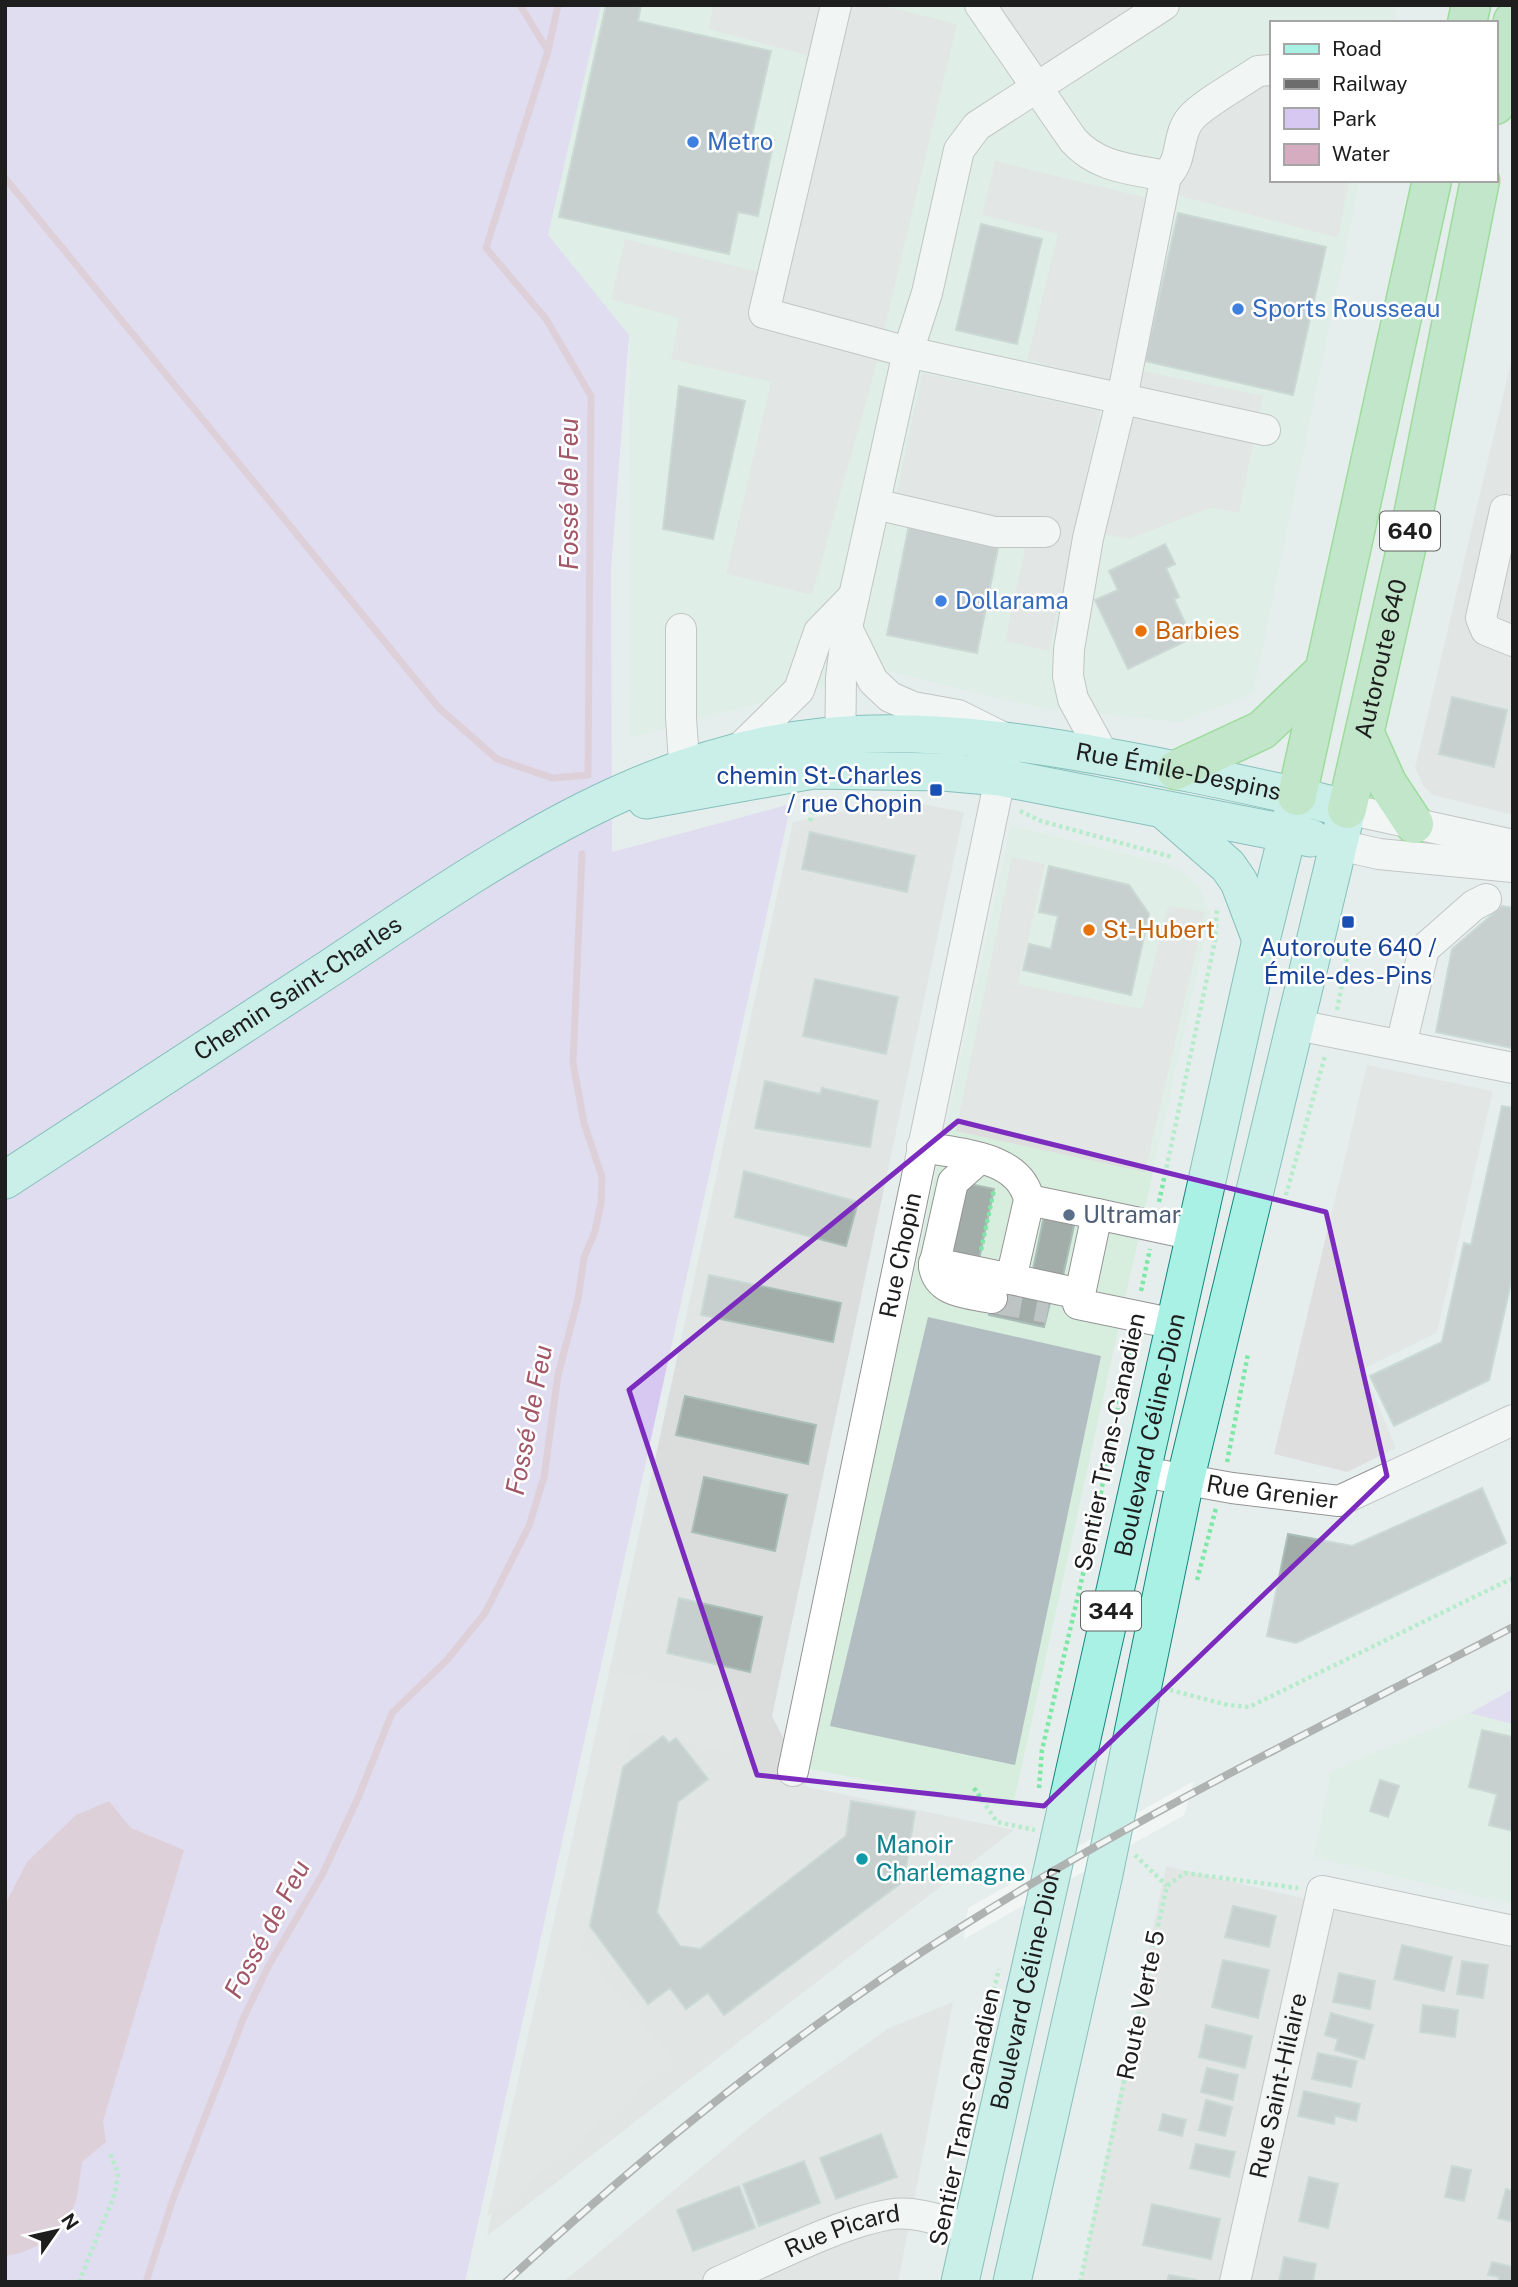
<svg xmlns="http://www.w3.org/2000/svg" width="1518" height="2287" font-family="'Public Sans',sans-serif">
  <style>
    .residential { fill: #dbdcdc }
    .commercial { fill: #d7edde }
    .construction { fill: #b2bdc1 }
    .park { fill: #d7c8f2 }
    .parking { fill: #dedede }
    .water { fill: #d6acc1 }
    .pier { fill: #fff }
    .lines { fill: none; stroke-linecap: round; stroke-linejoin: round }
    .stream { stroke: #d6acc1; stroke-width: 7 }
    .building { fill: #a2aca9; stroke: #aabeb8; stroke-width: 2 }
    .minor-tunnel { stroke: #bec4c4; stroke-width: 30; stroke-dasharray: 30 15; stroke-linecap: butt }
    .minor-casing { stroke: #959595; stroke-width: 32 }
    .major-casing { stroke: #13867f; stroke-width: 39 }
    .highway-casing { stroke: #45c43b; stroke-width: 41 }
    .path { stroke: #7de8a5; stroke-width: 4.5; stroke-dasharray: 3.5 3.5; stroke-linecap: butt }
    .minor { stroke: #fff; stroke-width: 30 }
    .major { stroke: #a9f0e5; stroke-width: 37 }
    .highway { stroke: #97dc9d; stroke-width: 38 }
    .rail-casing { stroke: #6c6c6c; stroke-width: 8 }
    .rail { stroke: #fff; stroke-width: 5; stroke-dasharray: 16; stroke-linecap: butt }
    .marked { fill: none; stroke: #7b2cbf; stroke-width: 5; stroke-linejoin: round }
    .shop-dot { fill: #3f7fe0; stroke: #fff; stroke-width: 2.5 }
    .food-dot { fill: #e8710a; stroke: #fff; stroke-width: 2.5 }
    .transit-dot { fill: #1a4fb4; stroke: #fff; stroke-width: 2.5 }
    .service-dot { fill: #5c6f8a; stroke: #fff; stroke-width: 2.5 }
    .culture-dot { fill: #0f9aa8; stroke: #fff; stroke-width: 2.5 }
    .labels { text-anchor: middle; stroke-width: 5; stroke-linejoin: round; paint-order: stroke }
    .shield { fill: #fff; stroke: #626262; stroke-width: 2 }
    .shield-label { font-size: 23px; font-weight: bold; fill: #1e1e1e }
    .shop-label { font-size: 24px; fill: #366cbe; stroke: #fff; text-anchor: start }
    .food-label { font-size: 24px; fill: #c56008; stroke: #fff; text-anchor: start }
    .street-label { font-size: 24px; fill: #1e1e1e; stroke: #fff }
    .transit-label { font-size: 24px; fill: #164399; stroke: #fff; text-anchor: end }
    .service-label { font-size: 24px; fill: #4e5e75; stroke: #fff; text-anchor: start }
    .culture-label { font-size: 24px; fill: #0d838f; stroke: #fff; text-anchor: start }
    .water-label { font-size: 26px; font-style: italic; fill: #a25768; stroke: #fff }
  </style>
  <rect width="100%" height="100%" fill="#e6eeed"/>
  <path class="residential" d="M1513 354V815L1433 795 1424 787 1415 768Z
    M913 802 964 812 772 1716 808 1787 1014 1830 487 2236 793 822 853 809Z
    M1166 1866 1513 1948V2282H1080Z
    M953 2002 898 2282H563L765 2115 889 2028Z"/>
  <path class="commercial" d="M601 5H1397L1393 23H1271V180H1360L1253 694 1180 722 1041 708 886 671 631 737 629 335 548 235Z
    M1011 825 1166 864 1183 872 1201 891 1210 914 1012 1810 807 1768Z
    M1470 1713 1513 1724V1904L1314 1857 1331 1771Z"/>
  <path class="construction" d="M928 1317 1101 1356 1015 1765 830 1726Z"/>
  <path class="park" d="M5 5H601L548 235 629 335 611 570 612 852 791 804 465 2282H5Z
    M1513 1689V1724L1470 1713Z"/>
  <path class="parking" d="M713 5H880L957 24 874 373 812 595 726 574 771 382 671 359 679 318 611 299 625 239 779 277 829 61 709 29Z
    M999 5H1147L1043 76Z
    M1271 58V180H1349L1338 238 1158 190 1181 109Z
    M995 161 1155 200 1111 381 1027 360 1058 234 982 215Z
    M1144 371 1263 396 1239 513 1210 508 1128 539 1104 534Z
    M922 373 1100 411 1049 651 1005 641 1029 530 895 501Z
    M1012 857 1045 864 1018 984 1142 1009 1168 906 1205 912 1145 1172 956 1131Z
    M1367 1065 1493 1091 1437 1333 1363 1369 1396 1448 1347 1472 1274 1454Z
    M610 1671 742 1701 731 1752 631 1729 581 1951 673 2060 487 2217Z"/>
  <path class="water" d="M109 1801 131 1828 184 1850 103 2121 106 2142 82 2162C77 2198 77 2224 42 2243 29 2250 20 2254 5 2256V1905L27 1862 76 1815Z"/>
  <path class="pier" d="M1194 1781 1184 1815 964 1939 968 1908Z"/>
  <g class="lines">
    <path class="stream" d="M520 5 548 51
      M5 178 439 708 497 759 552 778 588 775 591 396 546 319 486 248 548 51 558 5
      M146 2282 173 2199 244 2017 269 1965 322 1875 358 1798 392 1713 447 1660 485 1613 529 1526 544 1477 558 1375 578 1299 584 1258 595 1231 601 1203 602 1177 584 1123 573 1063 582 854"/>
  </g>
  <path class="building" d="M606 5H641L638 21 771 51 752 135 774 140 758 216 738 212 729 254 559 217Z
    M1178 213 1326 247 1293 395 1145 361Z
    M981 224 1042 239 1017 344 956 330Z
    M679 386 745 401 713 539 663 529Z
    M910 520 1000 538 977 653 887 635Z
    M1165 544 1175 564 1166 568 1179 597 1174 599 1192 638 1128 669 1095 600 1118 590 1109 571Z
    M1452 697 1507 710 1494 767 1439 754Z
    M810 832 915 856 907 892 802 869Z
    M1049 866 1129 885 1149 914 1131 995 1023 970 1029 944 1051 949 1058 916 1039 912Z
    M1502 906 1513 908 1512 1048 1436 1032 1452 949Z
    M815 979 898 997 886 1054 803 1036Z
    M765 1081 820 1094 822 1088 878 1101 870 1147 755 1128Z
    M1502 1106 1513 1108V1274L1489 1380 1394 1426 1370 1376 1442 1342 1464 1243 1471 1245Z
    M744 1171 858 1202 846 1246 735 1217Z
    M961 1182 994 1189 978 1264 945 1256Z
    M1049 1192 1080 1198 1061 1285 1031 1279Z
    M709 1275 841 1303 833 1342 701 1315Z
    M995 1287 1051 1299 1044 1327 989 1315Z
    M685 1396 816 1425 808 1464 676 1435Z
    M704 1477 787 1495 775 1551 692 1532Z
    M1482 1488 1506 1543 1296 1643 1267 1636 1288 1534 1352 1546Z
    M679 1598 762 1617 750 1672 667 1653Z
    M1482 1730 1513 1737V1831L1489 1825 1497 1794 1469 1787Z
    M663 1736 669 1743 676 1738 708 1779 678 1802 657 1912 680 1946 700 1949 846 1836 851 1801 915 1812 904 1881 724 2015 708 1993 686 2009 670 1988 648 2004 590 1926 623 1767Z
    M1380 1780 1399 1786 1388 1817 1370 1811Z
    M1233 1906 1276 1916 1269 1947 1225 1937Z
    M1402 1945 1452 1957 1444 1991 1394 1979Z
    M1223 1960 1269 1970 1258 2018 1212 2007Z
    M1462 1961 1488 1965 1483 1998 1457 1994Z
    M1339 1973 1375 1981 1370 2009 1333 2002Z
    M1423 2005 1458 2010 1455 2037 1420 2032Z
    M1331 2013 1373 2025 1364 2059 1335 2050 1338 2039 1325 2035Z
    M1206 2025 1252 2036 1245 2068 1199 2057Z
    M1318 2053 1357 2061 1351 2087 1312 2079Z
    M1207 2068 1238 2075 1233 2100 1201 2092Z
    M1304 2091 1360 2104 1356 2121 1335 2116 1334 2124 1298 2116Z
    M1206 2100 1232 2107 1225 2136 1199 2130Z
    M1163 2114 1186 2120 1182 2136 1159 2130Z
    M881 2134 897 2177 836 2199 820 2158Z
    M1196 2144 1235 2152 1229 2177 1190 2168Z
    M804 2161 820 2203 759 2226 743 2184Z
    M1452 2166 1471 2170 1464 2201 1445 2197Z
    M1309 2177 1338 2184 1328 2228 1299 2221Z
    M739 2186 755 2228 693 2251 677 2210Z
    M1506 2189 1513 2191V2222L1498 2218Z
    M1152 2204 1220 2219 1211 2259 1143 2245Z
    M1284 2257 1316 2264 1313 2281 1316 2282H1279Z
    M1492 2262 1513 2267V2282H1498L1499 2277 1488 2275Z
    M1169 2275 1196 2280 1195 2282H1167Z"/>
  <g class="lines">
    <path class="minor-tunnel" d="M992 1298 1048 1308"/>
    <g class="minor-casing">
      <g id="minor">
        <path d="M836 5 764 313 908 352 1265 430"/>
        <path d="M980 5 1073 140C1098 168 1131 169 1166 176 1184 160 1176 135 1191 118 1203 104 1241 83 1258 71L1271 70"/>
        <path d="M875 504 995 532H1045"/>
        <path d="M1505 510 1481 618 1486 630 1513 641"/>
        <path d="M681 629V718L686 790"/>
        <path d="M735 753 799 690 819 632 854 596"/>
        <path d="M1104 756 1073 699 1068 676 1069 649 1088 538 1122 398 1166 176"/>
        <path d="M840 759 841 678 847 628 908 352 927 293 959 150 977 126 1164 5"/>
        <path d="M1347 809 1513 845"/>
        <path d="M1339 845 1379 854 1513 867"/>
        <path d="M1297 1025 1513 1068"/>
        <path d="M1401 1045 1424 949 1474 905 1486 899"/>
        <path d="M922 1147C957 1154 1020 1155 1029 1200L1011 1279 1080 1294"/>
        <path d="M980 1158 953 1182 934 1267C939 1294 970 1293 992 1298"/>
        <path d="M1029 1200 1097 1214"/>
        <path d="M934 1263 1011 1279"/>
        <path d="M1175 1324 1078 1304 1080 1294 1097 1214 1195 1235"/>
        <path id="s1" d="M1143 1472 1232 1488 1339 1501 1513 1420"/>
        <path id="s2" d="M793 1771 1008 740 958 715 913 707 890 697 873 681 847 628"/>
        <path id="s3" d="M718 2282C767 2261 842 2221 893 2214 919 2211 947 2223 972 2229"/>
        <path id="s4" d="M1235 2282 1322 1891 1513 1931"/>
      </g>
    </g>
    <g class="major-casing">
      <g id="major">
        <path d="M646 800 813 770 943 772 1000 777 1311 838"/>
        <path d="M1164 810 1228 866 1239 882 1261 940"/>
        <path id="s5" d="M5 1180C114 1109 223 1037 333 966 483 867 637 755 822 737 937 726 1048 745 1160 767 1222 780 1285 792 1347 809L1185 1481 1104 1874 1012 2282"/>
        <path id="s6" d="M960 2282 1261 940 1297 796"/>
      </g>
    </g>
    <g class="highway-casing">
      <g id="highway">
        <path d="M1467 23 1471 5"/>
        <path d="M1495 105 1513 21"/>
        <path d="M1365 734 1387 783 1414 824"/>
        <path d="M1176 770 1262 730 1322 673"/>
        <path d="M1297 796 1432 180"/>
        <path id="s7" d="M1347 809 1409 536 1480 180"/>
      </g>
    </g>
    <path class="path" d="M1020 811 1041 821 1172 857
      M810 821 816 802
      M1337 1010 1349 948 1341 946
      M1159 1202 1215 941 1217 909
      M1284 1202 1325 1056
      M981 1250 994 1190
      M1141 1291 1150 1249
      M1227 1462 1248 1354
      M1197 1580 1216 1508
      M1170 1690 1228 1705 1249 1707 1513 1578
      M974 1788 997 1822 1035 1830
      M1039 1788 1042 1750 1094 1527 1132 1338
      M1135 1855 1167 1886
      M976 2065 999 1969
      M79 2282 115 2193 118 2174 110 2153
      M1080 2282 1167 1886 1185 1873 1298 1888"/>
    <use href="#minor" class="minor"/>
    <use href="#major" class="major"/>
    <use href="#highway" class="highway"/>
    <g class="rail-casing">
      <path id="rail" d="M506 2282C649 2150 798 2029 964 1925 1140 1814 1329 1723 1513 1627"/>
    </g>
    <use href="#rail" class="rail"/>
  </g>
  <path d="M0 0H1518V2287H0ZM958 1121 1326 1212 1387 1476 1044 1806 757 1775 629 1390Z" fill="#e6eeed" fill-opacity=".55" fill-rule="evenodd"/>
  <path class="marked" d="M958 1121 1326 1212 1387 1476 1044 1806 757 1775 629 1390Z"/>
  <g class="shop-dot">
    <circle cx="693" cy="142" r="7"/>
    <circle cx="1238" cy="309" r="7"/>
    <circle cx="941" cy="601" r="7"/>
  </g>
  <g class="food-dot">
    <circle cx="1141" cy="631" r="7"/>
    <circle cx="1089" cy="930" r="7"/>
  </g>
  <g class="transit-dot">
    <rect x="929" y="783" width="14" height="14" rx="3.5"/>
    <rect x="1341" y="915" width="14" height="14" rx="3.5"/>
  </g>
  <circle class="service-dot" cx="1069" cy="1215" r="7"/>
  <circle class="culture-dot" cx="862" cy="1859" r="7"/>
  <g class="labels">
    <g class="shield">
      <rect x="1380" y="511.5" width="60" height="39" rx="5"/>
      <rect x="1081" y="1591.5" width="60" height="39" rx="5"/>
    </g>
    <g class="shield-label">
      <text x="1410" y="539">640</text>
      <text x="1111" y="1619">344</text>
    </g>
    <g class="shop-label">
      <text x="707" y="150">Metro</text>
      <text x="1252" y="317">Sports Rousseau</text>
      <text x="955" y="609">Dollarama</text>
    </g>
    <g class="food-label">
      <text x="1155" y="639">Barbies</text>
      <text x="1103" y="938">St-Hubert</text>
    </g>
    <g class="street-label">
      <text dy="8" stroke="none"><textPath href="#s7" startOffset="154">Autoroute 640</textPath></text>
      <text dy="8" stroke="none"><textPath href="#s5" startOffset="1297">Rue Émile-Despins</textPath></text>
      <text dy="8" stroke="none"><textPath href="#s5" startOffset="350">Chemin Saint-Charles</textPath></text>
      <text dy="8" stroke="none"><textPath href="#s2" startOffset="527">Rue Chopin</textPath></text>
      <text dy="8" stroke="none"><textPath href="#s6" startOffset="868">Boulevard Céline-Dion</textPath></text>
      <text transform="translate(1110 1442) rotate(-78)" y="8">Sentier Trans-Canadien</text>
      <text dy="8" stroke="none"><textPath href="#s1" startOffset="131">Rue Grenier</textPath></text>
      <text dy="8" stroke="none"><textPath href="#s6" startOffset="301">Boulevard Céline-Dion</textPath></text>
      <text transform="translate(1141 2005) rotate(-78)" y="8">Route Verte 5</text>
      <text dy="8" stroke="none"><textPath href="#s4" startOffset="201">Rue Saint-Hilaire</textPath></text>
      <text transform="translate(965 2117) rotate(-78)" y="8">Sentier Trans-Canadien</text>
      <text dy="8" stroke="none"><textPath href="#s3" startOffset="135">Rue Picard</textPath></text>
    </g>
    <g class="transit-label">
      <text x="922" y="784">chemin St-Charles<tspan x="922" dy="28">/ rue Chopin</tspan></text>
      <text x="1348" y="956" text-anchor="middle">Autoroute 640 /<tspan x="1348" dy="28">Émile-des-Pins</tspan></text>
    </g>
    <g class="service-label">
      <text x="1083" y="1223">Ultramar</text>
    </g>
    <g class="culture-label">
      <text x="876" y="1853">Manoir<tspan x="876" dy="28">Charlemagne</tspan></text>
    </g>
    <g class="water-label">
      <text transform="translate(569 494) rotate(-90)" y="9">Fossé de Feu</text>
      <text transform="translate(529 1420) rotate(-79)" y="9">Fossé de Feu</text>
      <text transform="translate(267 1929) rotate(-62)" y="9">Fossé de Feu</text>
    </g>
  </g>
  <rect width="1518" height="2287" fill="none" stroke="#1e1e1e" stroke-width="14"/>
  <rect x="1270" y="21" width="228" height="161" fill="#ffffff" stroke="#a5a5a5" stroke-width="2"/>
  <rect x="1284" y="44" width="35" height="10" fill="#a9f0e5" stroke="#a5a5a5" stroke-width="2"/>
  <text x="1332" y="56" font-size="21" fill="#1e1e1e">Road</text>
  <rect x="1284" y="79" width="35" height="10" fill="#6c6c6c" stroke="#a5a5a5" stroke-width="2"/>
  <text x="1332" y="91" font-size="21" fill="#1e1e1e">Railway</text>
  <rect x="1284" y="108" width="35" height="21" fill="#d7c8f2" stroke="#a5a5a5" stroke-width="2"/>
  <text x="1332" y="126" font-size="21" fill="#1e1e1e">Park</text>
  <rect x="1284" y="144" width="35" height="21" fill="#d6acc1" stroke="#a5a5a5" stroke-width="2"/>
  <text x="1332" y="161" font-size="21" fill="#1e1e1e">Water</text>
  <g transform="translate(56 2231) rotate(56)" stroke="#ffffff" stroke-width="5" paint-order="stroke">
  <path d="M0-5L12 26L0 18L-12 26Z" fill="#1e1e1e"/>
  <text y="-10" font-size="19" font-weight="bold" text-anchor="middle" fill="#1e1e1e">N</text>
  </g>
</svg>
